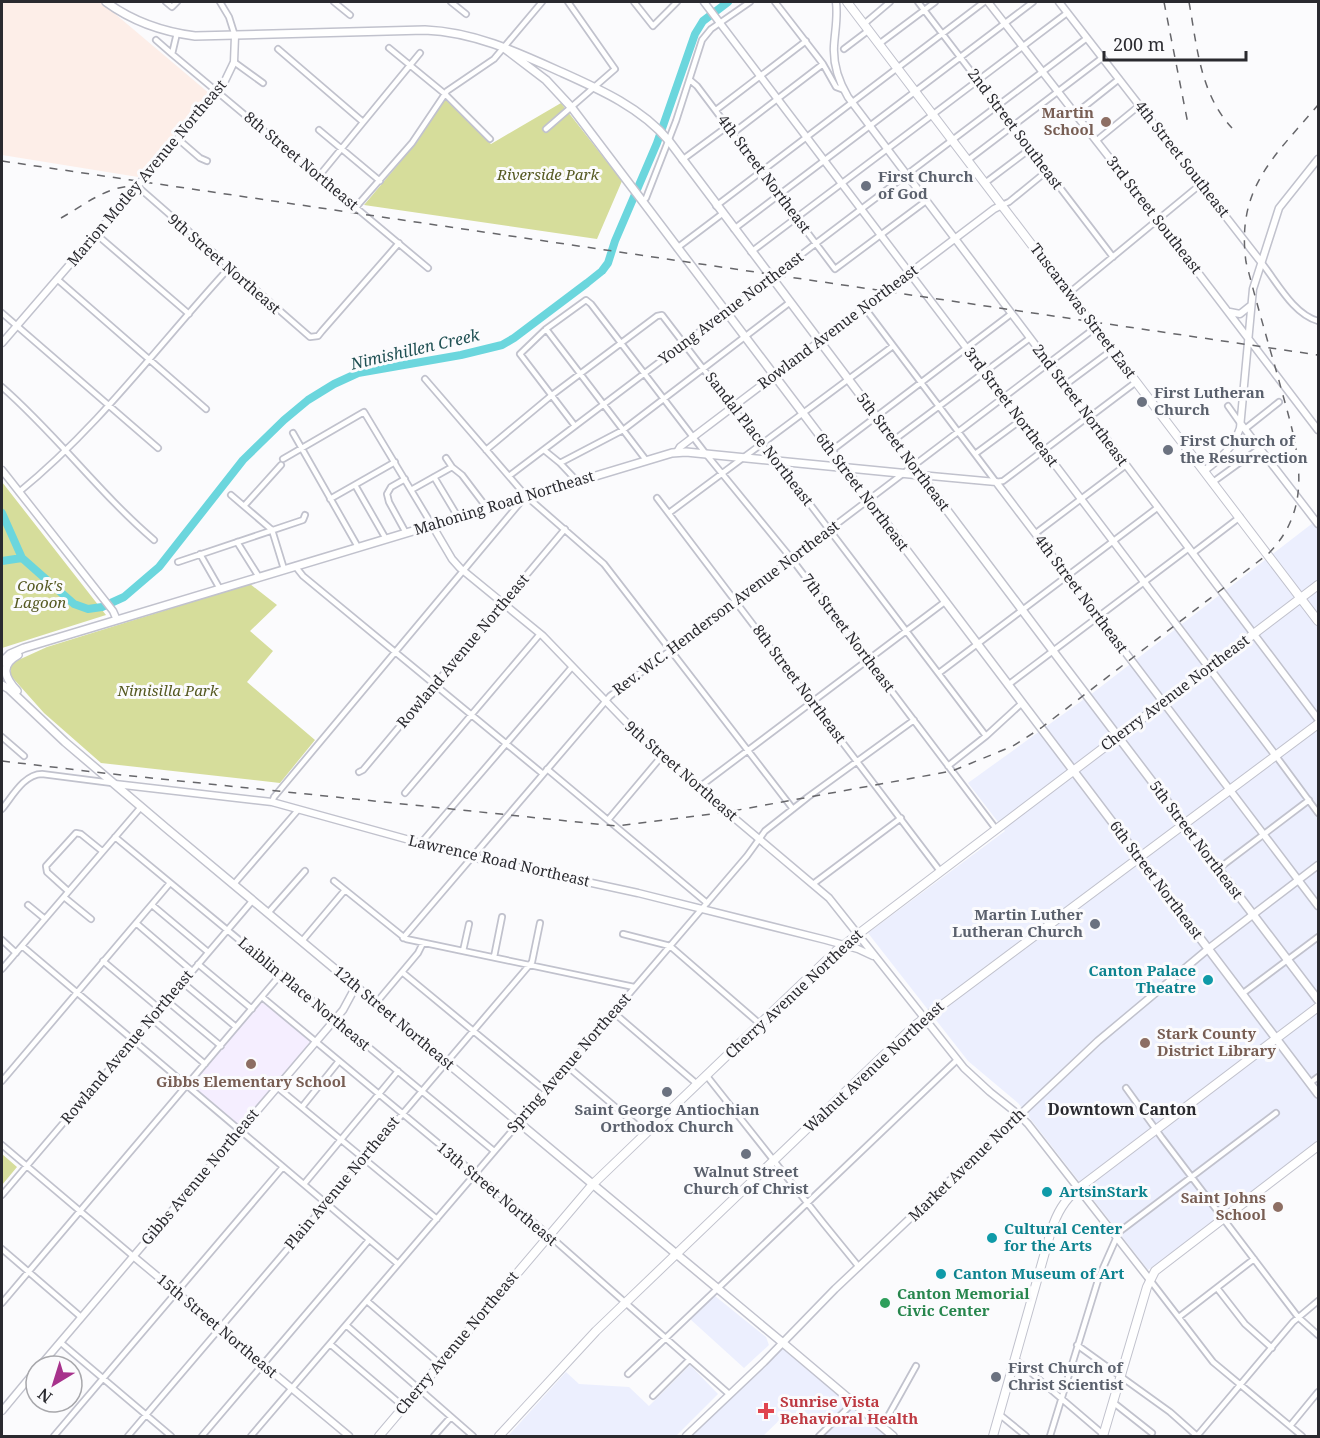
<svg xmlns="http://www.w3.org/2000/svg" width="1320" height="1438" font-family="'Noto Serif',serif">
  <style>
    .built { fill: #eceffe }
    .industrial { fill: #fdeee8 }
    .education { fill: #f5eeff }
    .green { fill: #d6dd9b }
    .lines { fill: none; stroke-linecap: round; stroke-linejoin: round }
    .river { stroke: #6bd6dd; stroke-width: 8 }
    .minor-casing { stroke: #c1c2cd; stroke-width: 8 }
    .tertiary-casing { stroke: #c1c2cd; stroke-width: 9 }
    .secondary-casing { stroke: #c1c2cd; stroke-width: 10 }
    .primary-casing { stroke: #c1c2cd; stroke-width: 10 }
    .minor { stroke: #fff; stroke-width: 4.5 }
    .tertiary { stroke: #fff; stroke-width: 6 }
    .secondary { stroke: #fff; stroke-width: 7 }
    .primary { stroke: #fff; stroke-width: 8 }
    .rail { stroke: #66666a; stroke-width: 1.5; stroke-dasharray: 8 8; stroke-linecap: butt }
    .education-dot { fill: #8d6e63; stroke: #fbfbfd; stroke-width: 2 }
    .worship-dot { fill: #6b7280; stroke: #fbfbfd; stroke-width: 2 }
    .culture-dot { fill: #0f9aa8; stroke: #fbfbfd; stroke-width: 2 }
    .leisure-dot { fill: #2e9e5b; stroke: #fbfbfd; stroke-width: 2 }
    .health-dot { fill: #e0444e; stroke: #fbfbfd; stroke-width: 2 }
    .labels { text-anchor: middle; stroke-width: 6; stroke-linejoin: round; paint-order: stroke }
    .education-label { font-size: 15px; font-weight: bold; fill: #785e54; stroke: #fbfbfd; text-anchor: end }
    .street-label { font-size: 15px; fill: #2a2a2f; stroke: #fbfbfd }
    .park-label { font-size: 15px; font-style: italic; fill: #555922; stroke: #fbfbfd }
    .worship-label { font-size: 15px; font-weight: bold; fill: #5b616d; stroke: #fbfbfd; text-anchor: start }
    .culture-label { font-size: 15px; font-weight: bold; fill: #0d838f; stroke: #fbfbfd; text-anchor: start }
    .leisure-label { font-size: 15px; font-weight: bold; fill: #27864d; stroke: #fbfbfd; text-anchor: start }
    .health-label { font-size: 15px; font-weight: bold; fill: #be3a42; stroke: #fbfbfd; text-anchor: start }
    .water-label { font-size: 16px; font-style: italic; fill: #215154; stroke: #fbfbfd }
    .neighbourhood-label { font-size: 16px; font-weight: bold; fill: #2a2a2f; stroke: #fbfbfd }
  </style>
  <rect width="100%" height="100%" fill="#fbfbfd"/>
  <path class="built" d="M1318 519V1151L1148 1270 1018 1103 968 1061 868 933 1005 831 968 783 1094 692Z
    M715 1296 766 1337 769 1345 744 1368 690 1319Z
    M784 1345 889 1436H824L827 1432 805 1412 798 1419 789 1411 763 1436H689Z
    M690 1365 718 1394 676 1436H508L566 1372 579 1384 629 1387 649 1406Z"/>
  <path class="industrial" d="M2 2H101L210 94 138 177 2 155Z"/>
  <path class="education" d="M262 998 314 1042 240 1129 188 1086Z"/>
  <path class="green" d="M445 99 491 144 561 103 622 181 597 239 364 205 417 142Z
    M2 482 106 615 2 648Z
    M250 584 277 605 250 631 273 651 247 682 315 740 280 783 101 763 44 713 11 676V667L14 662 47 647Z
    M2 1154 17 1167 2 1185Z"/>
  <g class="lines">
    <path class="river" d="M2 513 22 558 74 604 88 609 102 607 124 597 159 567 243 460 284 420 308 400 334 384 358 373 461 355 502 345 514 338 587 283 602 271 608 263 615 241 657 143 695 34 703 21 728 2
      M2 561 22 558"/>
    <g class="minor-casing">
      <path id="minor" d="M166 2 172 7 177 2
        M220 2 229 17 235 36
        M334 2 350 15
        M451 2 466 14
        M634 2 653 26 677 2
        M775 2 823 64 836 87 844 90
        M918 2 1113 257
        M864 24 890 2
        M177 33 172 54 428 268
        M156 40 172 54
        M879 44 935 2
        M389 48 445 94 490 139
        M278 49 363 122
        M844 49 869 30
        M234 62 263 83
        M690 80 697 86 835 269 926 201
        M716 110 806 41
        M1075 114 1119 79
        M546 129 615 69 568 2
        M319 130 380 181
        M733 133 823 64
        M178 139 200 158 207 161
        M1096 141 1140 105
        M682 160 728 126
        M968 160 1102 58
        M319 176 420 53
        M985 183 1030 149
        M137 186 310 337 318 336 322 331 399 243
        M643 201 646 198 676 121 702 40 711 29 750 2
        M1002 205 1009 202 1047 171
        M716 206 984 2
        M356 207 412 143 447 91 494 59 542 2
        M734 229 1033 2
        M96 234 189 314
        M677 248 722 214
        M751 252 1067 13
        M1261 262C1277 282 1293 314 1318 321
        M57 279 206 409
        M1069 293 1201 184
        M864 307 996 482 1003 481 1089 416
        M2 313 158 448
        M546 329 646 460
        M425 379 526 496 604 564 793 809
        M1065 385 1112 350
        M2 387C56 434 99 493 154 540
        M1228 406 1240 423
        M1095 413 1136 382
        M575 426 520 354 546 329 586 300 591 304 706 454 791 558 996 829
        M1245 429 1279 402
        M293 433 358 547
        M894 440 1030 338
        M486 450 552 395 657 316 662 315 757 439 809 503 986 736
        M544 450 560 463 577 481
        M831 451 1011 314
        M975 454 1021 420
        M446 458 452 467 462 475 487 508
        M283 459 364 412 432 525
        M560 463 623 430 789 303
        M509 476 1087 38
        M434 477 458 517
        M405 479 391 487 387 494 389 502 406 533
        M1213 482 1260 448
        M355 485 386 539
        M411 490 452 467
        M19 492C99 427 160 343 229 268
        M231 495 272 530 284 569
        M657 498 940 871
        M330 499 395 462
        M244 506 281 465
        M669 513 893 346
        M1036 533 1126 465
        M237 542 259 577
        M1193 553 1240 517
        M200 554 220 589
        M178 562 303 520 305 515
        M295 566 303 576 543 774
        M939 673 1157 508
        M1008 685 1189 548
        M2 737 24 756
        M1276 756 1318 813
        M948 766 986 736 1022 703
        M547 769 707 903
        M359 772 363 770 565 529
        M698 788 946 601
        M405 793 540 634
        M272 802 274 797 524 498
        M2 809C12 797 24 774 42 774L112 783
        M608 820 661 757
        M115 837 494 1151
        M421 843 572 667
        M1218 869 1309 800
        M334 881 406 939 634 987
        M234 884 298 810
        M813 884 901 818
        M68 891 47 872 46 866 76 833 81 834 102 851
        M64 897 91 919
        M28 905 45 919
        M152 905 208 952
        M268 913 305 871
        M136 923 192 971
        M623 934 670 946 760 1024
        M403 938 610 696 1095 328
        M2 940 16 953
        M302 941 345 890
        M22 946 398 1264
        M463 951 469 924
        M494 957 502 917
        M103 961 160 1009
        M198 964 252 1009
        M2 969 141 807
        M402 972 546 1091
        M182 982 236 1027
        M1242 994 1318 937
        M262 997 544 1231 729 1394
        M167 1001 221 1046
        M376 1003 418 953 423 943
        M613 1012 697 1084
        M152 1019 205 1064
        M567 1066 646 1133
        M706 1075 824 1224 859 1267
        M2 1081 170 883
        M1310 1083 1318 1077
        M277 1087 437 1219
        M1126 1088 1162 1138 1285 1300 1298 1317 1318 1335
        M302 1107 339 1061
        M2 1145 133 1256
        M304 1184 398 1071
        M2 1195 253 900
        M2 1249 81 1317
        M1150 1280 1213 1362 1302 1436
        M1217 1288 1245 1324 1272 1348
        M367 1301 440 1364
        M2 1303 281 974
        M1179 1317 1254 1259
        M346 1325 473 1436
        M60 1342 171 1436
        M330 1344 404 1407
        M1077 1345 1170 1412 1197 1436
        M1015 1359 1104 1435
        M628 1374 957 1060
        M653 1396 689 1360
        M1114 1403 1152 1433
        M999 1414 1026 1436
        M1290 1426 1318 1392
        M882 1427 916 1366
        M54 1436 283 1167
        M128 1436 532 962 540 923
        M202 1436 369 1240
        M251 1436 747 856 765 831 808 797 914 720
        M434 1436 450 1418
        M819 1436 854 1402
        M1050 1436 1099 1277 1119 1232 1276 1113
        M1197 1436 1293 1322 1318 1301"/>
    </g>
    <g class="tertiary-casing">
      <path id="tertiary" d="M704 2 1276 756
        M836 2C838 17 835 30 834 46 833 64 839 82 848 97L1318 719
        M988 2 1158 220 1318 430
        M1059 2 1261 262
        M1230 312 1240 314 1250 306
        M2 343 221 89 234 62 235 36
        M1241 424 1318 524
        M677 452 680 447 994 209 1002 205
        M2 470 113 611 117 620
        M1204 471C1220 459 1234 447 1240 428L1253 289 1279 208 1318 159
        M920 475 996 482 1318 906
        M432 525 452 559 460 568 543 636 650 747 829 898 964 1068 990 1092 1019 1115 1028 1124 1150 1280
        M115 784 272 802 471 857 638 893 826 940 858 949 873 956
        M133 1256 349 1436
        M40 1366 343 1010 356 986
        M2 1411 36 1370
        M686 1436 764 1362 835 1289 1098 1041 1208 949 1318 865"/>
    </g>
    <g class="secondary-casing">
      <path id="secondary" d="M106 2C132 21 163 32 195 36L425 30C474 32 517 52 561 72 599 89 642 108 669 141L1053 651 1318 1000
        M504 48 546 80 572 108 1318 1094
        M2 662 10 654 24 648 672 453 686 452 920 475
        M2 685 9 689 65 742 166 828 783 1343 893 1436
        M17 691C4 677 0 665 18 655"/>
    </g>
    <g class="primary-casing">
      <path id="primary" d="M847 2 1318 621
        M379 1436 593 1184 836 951 1318 585
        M499 1436 596 1331 914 1026 1318 724
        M993 1436 1051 1231C1057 1213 1064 1200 1079 1188L1318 1007
        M1103 1436 1147 1287 1155 1271 1318 1146"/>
    </g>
    <use href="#minor" class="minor"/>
    <use href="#tertiary" class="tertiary"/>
    <use href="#secondary" class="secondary"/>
    <use href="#primary" class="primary"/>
    <path class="rail" d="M1164 2 1188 124
      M1189 2C1197 46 1200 94 1232 128
      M2 161 1318 355
      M61 218C84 205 107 186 134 186
      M2 761 103 773 616 826 727 812 952 771 1013 746 1041 728 1268 554C1320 502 1294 438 1278 377 1267 339 1256 301 1246 262 1236 188 1274 157 1318 105"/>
  </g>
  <g class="education-dot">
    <circle cx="1106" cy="122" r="6"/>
    <circle cx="1145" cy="1043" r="6"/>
    <circle cx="251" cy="1064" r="6"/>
    <circle cx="1278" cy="1207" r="6"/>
  </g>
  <g class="worship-dot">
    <circle cx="866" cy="186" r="6"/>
    <circle cx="1142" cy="402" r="6"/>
    <circle cx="1168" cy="450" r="6"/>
    <circle cx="1095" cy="924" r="6"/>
    <circle cx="667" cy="1092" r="6"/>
    <circle cx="746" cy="1154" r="6"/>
    <circle cx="996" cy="1377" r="6"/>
  </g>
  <g class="culture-dot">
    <circle cx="1208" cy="980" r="6"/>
    <circle cx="1047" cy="1192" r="6"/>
    <circle cx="992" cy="1238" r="6"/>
    <circle cx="941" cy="1274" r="6"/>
  </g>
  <circle class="leisure-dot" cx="885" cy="1303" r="6"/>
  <path class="health-dot" d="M763 1402h6v6h6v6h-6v6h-6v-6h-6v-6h6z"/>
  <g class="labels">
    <g class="education-label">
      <text x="1094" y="118">Martin<tspan x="1094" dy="17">School</tspan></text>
      <text x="1157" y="1039" text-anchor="start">Stark County<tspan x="1157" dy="17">District Library</tspan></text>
      <text x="251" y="1087" text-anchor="middle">Gibbs Elementary School</text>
      <text x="1266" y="1203">Saint Johns<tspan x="1266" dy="17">School</tspan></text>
    </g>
    <g class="street-label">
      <text transform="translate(1015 129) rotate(53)" y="5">2nd Street Southeast</text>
      <text transform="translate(1182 159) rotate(52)" y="5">4th Street Southeast</text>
      <text transform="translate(301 161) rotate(40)" y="5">8th Street Northeast</text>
      <text transform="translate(147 173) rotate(-50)" y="5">Marion Motley Avenue Northeast</text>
      <text transform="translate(764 174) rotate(53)" y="5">4th Street Northeast</text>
      <text transform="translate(1154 215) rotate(52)" y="5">3rd Street Southeast</text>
      <text transform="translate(224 264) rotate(41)" y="5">9th Street Northeast</text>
      <text transform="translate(731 308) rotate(-37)" y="5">Young Avenue Northeast</text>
      <text transform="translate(1083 311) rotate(53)" y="5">Tuscarawas Street East</text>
      <text transform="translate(838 327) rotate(-37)" y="5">Rowland Avenue Northeast</text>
      <text transform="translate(1080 405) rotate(53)" y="5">2nd Street Northeast</text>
      <text transform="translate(1011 407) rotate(53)" y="5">3rd Street Northeast</text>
      <text transform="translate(759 439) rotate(52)" y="5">Sandal Place Northeast</text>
      <text transform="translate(903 452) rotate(53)" y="5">5th Street Northeast</text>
      <text transform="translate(862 492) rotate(53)" y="5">6th Street Northeast</text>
      <text transform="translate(504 503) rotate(-17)" y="5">Mahoning Road Northeast</text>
      <text transform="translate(1081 594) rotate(53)" y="5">4th Street Northeast</text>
      <text transform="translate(726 608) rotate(-37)" y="5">Rev. W.C. Henderson Avenue Northeast</text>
      <text transform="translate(848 633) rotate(53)" y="5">7th Street Northeast</text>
      <text transform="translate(463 651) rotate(-50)" y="5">Rowland Avenue Northeast</text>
      <text transform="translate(799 684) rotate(53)" y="5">8th Street Northeast</text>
      <text transform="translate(1175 693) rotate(-37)" y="5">Cherry Avenue Northeast</text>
      <text transform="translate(681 771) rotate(41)" y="5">9th Street Northeast</text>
      <text transform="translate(1196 840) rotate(53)" y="5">5th Street Northeast</text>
      <text transform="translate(499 861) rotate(13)" y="5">Lawrence Road Northeast</text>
      <text transform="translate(1156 880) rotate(53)" y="5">6th Street Northeast</text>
      <text transform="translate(304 994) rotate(40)" y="5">Laiblin Place Northeast</text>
      <text transform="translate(794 994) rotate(-43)" y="5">Cherry Avenue Northeast</text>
      <text transform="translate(394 1018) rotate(40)" y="5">12th Street Northeast</text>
      <text transform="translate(127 1047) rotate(-50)" y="5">Rowland Avenue Northeast</text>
      <text transform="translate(569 1063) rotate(-49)" y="5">Spring Avenue Northeast</text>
      <text transform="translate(874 1067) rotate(-43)" y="5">Walnut Avenue Northeast</text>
      <text transform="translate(967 1165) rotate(-44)" y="5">Market Avenue North</text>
      <text transform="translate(200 1177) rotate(-50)" y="5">Gibbs Avenue Northeast</text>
      <text transform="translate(342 1183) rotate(-50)" y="5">Plain Avenue Northeast</text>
      <text transform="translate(497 1194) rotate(40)" y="5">13th Street Northeast</text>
      <text transform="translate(217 1326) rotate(40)" y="5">15th Street Northeast</text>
      <text transform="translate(457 1343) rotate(-50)" y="5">Cherry Avenue Northeast</text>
    </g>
    <g class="park-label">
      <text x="548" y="180">Riverside Park</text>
      <text x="40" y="591">Cook's<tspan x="40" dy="17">Lagoon</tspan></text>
      <text x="168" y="696">Nimisilla Park</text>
    </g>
    <g class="worship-label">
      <text x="878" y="182">First Church<tspan x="878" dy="17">of God</tspan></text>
      <text x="1154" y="398">First Lutheran<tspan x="1154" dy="17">Church</tspan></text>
      <text x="1180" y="446">First Church of<tspan x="1180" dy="17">the Resurrection</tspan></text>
      <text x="1083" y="920" text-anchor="end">Martin Luther<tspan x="1083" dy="17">Lutheran Church</tspan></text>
      <text x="667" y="1115" text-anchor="middle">Saint George Antiochian<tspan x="667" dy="17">Orthodox Church</tspan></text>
      <text x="746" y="1177" text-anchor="middle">Walnut Street<tspan x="746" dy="17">Church of Christ</tspan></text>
      <text x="1008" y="1373">First Church of<tspan x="1008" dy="17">Christ Scientist</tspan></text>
    </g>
    <g class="culture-label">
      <text x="1196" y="976" text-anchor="end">Canton Palace<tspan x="1196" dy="17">Theatre</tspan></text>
      <text x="1059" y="1197">ArtsinStark</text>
      <text x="1004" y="1234">Cultural Center<tspan x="1004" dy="17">for the Arts</tspan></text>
      <text x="953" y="1279">Canton Museum of Art</text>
    </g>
    <g class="leisure-label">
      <text x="897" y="1299">Canton Memorial<tspan x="897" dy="17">Civic Center</tspan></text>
    </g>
    <g class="health-label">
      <text x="780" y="1407">Sunrise Vista<tspan x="780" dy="17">Behavioral Health</tspan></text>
    </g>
    <g class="water-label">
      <text transform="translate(415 349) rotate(-13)" y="6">Nimishillen Creek</text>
    </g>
    <g class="neighbourhood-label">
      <text x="1122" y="1115">Downtown Canton</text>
    </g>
  </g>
  <rect width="1320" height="1438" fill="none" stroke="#2a2a2f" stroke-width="6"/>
  <g transform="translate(54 1384) rotate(218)"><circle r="28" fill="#fbfbfd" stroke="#a7a7ab" stroke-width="1.5"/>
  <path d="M0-4.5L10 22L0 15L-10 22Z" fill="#a7328c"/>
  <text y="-9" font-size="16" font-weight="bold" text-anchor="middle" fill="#2a2a2f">N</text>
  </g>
  <path d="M1104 51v9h142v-9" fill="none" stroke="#2a2a2f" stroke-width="3"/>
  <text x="1113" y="51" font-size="18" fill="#2a2a2f" stroke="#fbfbfd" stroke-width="4.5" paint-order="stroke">200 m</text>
</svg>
